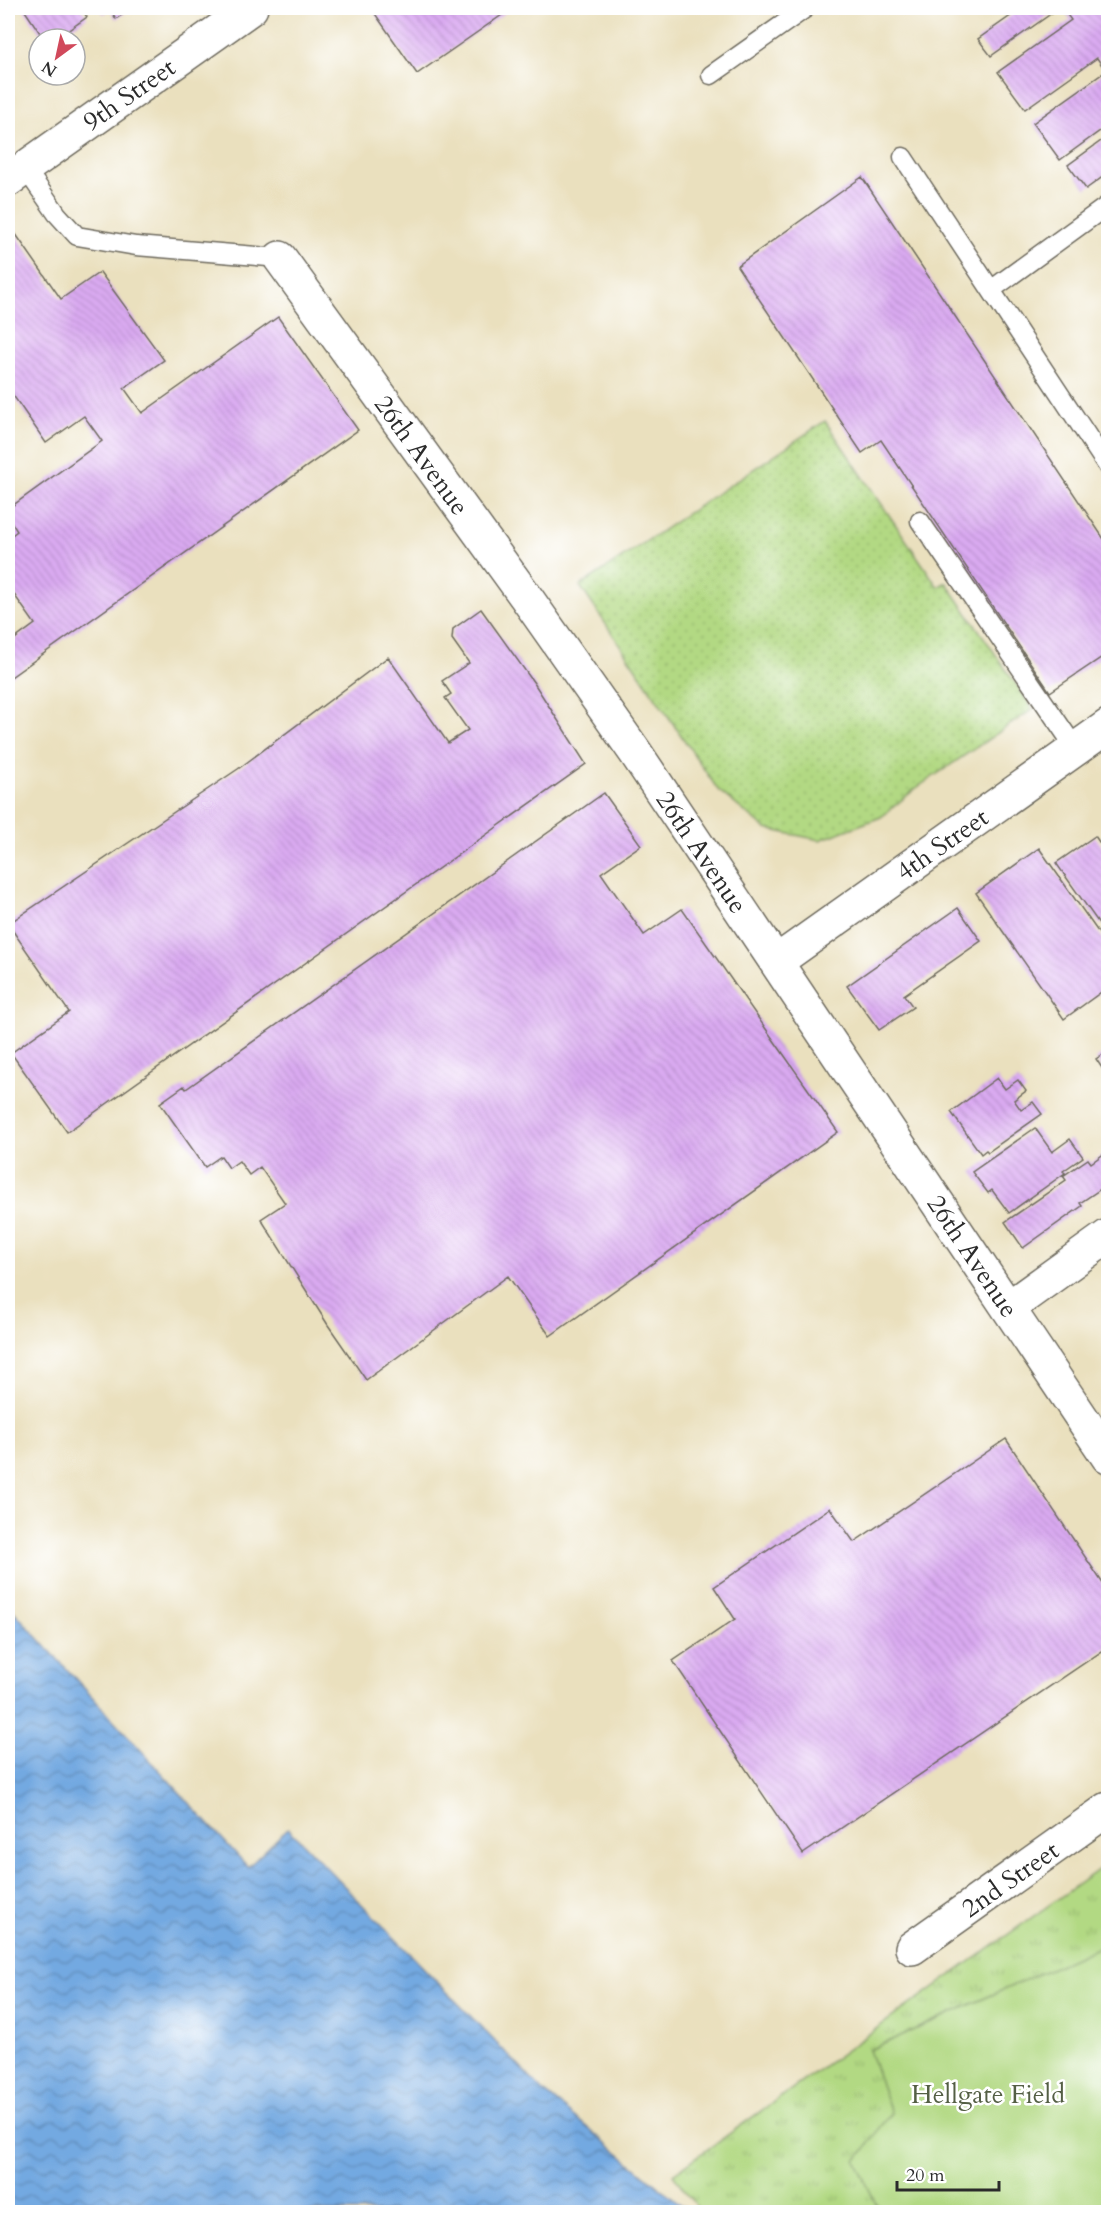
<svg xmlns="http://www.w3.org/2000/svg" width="1116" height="2220" font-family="Cardo,serif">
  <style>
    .grass { fill: url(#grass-dots); stroke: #6e8257; stroke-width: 1.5 }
    .park { fill: url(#park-tufts); stroke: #6e8257; stroke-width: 1.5 }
    .pitch { fill: #b2d983; stroke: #6e8257; stroke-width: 1.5 }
    .water { fill: url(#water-waves); stroke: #4f6a86; stroke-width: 1.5 }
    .building { fill: url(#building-back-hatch) }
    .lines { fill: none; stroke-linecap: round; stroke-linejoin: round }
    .lane-casing { stroke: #6e6a5e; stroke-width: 21 }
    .street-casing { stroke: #6e6a5e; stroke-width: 36 }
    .lane { stroke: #fff; stroke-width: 18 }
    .street { stroke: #fff; stroke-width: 33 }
    .labels { text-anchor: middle; stroke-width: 5; stroke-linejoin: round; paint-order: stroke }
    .street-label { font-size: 26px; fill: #2b2b2b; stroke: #fff }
    .park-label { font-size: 26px; fill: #545f45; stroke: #fff }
  </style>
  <defs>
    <pattern id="grass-dots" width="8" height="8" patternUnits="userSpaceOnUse" patternTransform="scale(1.5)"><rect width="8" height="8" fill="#b2d983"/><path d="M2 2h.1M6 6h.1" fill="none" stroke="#99ba71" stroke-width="1.8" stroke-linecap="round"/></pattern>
    <pattern id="park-tufts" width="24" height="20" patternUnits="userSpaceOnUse" patternTransform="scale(1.5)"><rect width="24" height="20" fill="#b2d983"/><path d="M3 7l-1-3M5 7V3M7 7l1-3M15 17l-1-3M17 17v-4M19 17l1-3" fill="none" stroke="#99ba71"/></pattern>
    <pattern id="water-waves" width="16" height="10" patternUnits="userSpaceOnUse" patternTransform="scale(1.5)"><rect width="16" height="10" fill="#73a9e1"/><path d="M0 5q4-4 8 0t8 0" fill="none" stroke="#5f8ab7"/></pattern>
    <pattern id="building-back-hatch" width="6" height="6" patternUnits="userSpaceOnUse" patternTransform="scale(1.5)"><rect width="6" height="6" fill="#daaaf1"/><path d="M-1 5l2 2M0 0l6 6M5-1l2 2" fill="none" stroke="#bb92cf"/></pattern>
  </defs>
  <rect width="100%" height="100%" fill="#fff"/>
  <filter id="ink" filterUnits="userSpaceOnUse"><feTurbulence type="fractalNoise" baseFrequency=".0167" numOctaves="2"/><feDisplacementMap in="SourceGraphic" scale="12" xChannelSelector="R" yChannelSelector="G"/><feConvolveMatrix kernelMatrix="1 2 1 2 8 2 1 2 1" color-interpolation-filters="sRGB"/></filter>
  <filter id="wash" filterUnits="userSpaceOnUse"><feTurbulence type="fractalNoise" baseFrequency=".008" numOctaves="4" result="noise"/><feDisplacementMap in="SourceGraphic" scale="24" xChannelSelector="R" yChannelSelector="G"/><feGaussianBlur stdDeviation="1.35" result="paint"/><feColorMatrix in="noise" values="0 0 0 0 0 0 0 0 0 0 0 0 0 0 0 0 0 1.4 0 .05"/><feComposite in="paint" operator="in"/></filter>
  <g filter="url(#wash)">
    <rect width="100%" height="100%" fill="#eae0be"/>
    <path class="grass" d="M825 421 938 587 946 582 1033 709 915 789 881 817 820 840 766 829 718 790 580 586Z"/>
    <path class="park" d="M1108 1863V2212H700L673 2174Z"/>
    <path class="pitch" d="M1108 1943V2212H885L876 2204 856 2161 891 2113 869 2050Z"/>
    <path class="water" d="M8 1605 248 1867 288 1828 544 2092 690 2212H8Z"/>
    <g id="blocks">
      <path class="building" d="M23 8H81L87 17 56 39H44Z
        M99 8H132L116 19 110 9 104 14Z
        M371 8H512L417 74Z
        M1022 8H1059L991 56 978 39Z
        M1062 8H1108V125L1060 160 1033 123 1106 71 1097 58 1025 109 998 72 1071 20Z
        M1108 136V173L1086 189 1068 165Z
        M862 177 1108 545V653L1050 692 881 440 862 453 737 266Z
        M15 233 61 299 100 272 164 360 124 388 142 413 278 317 358 430 8 679V644L35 624 8 586V538L17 531 8 517V509L102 441 84 416 46 443 8 388V238Z
        M481 609 534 683 586 764 67 1132 11 1053 69 1012 8 924 238 769 388 657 448 743 468 730 445 698 451 694 442 681 469 663 452 639 453 629Z
        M604 793 641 845 601 873 644 935 682 909 838 1132 550 1336 508 1276 366 1380 328 1325 261 1219 285 1203 260 1167 249 1175 239 1161 229 1168 221 1156 205 1167 160 1103 184 1086 186 1089Z
        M1095 836 1108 855V918L1100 925 1056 863Z
        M1039 848 1108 946V987L1064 1019 976 893Z
        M958 908 981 941 904 995 913 1007 879 1030 847 986Z
        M1108 1051V1077L1096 1059Z
        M997 1078 1005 1089 1018 1080 1026 1091 1014 1100 1021 1110 1033 1102 1042 1114 988 1152 986 1150 981 1154 951 1112Z
        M1035 1128 1052 1152 1070 1139 1083 1157 1063 1171 1065 1173 1009 1213 992 1190 988 1193 972 1172Z
        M1108 1151V1184L1080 1203 1082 1206 1023 1248 1005 1222 1066 1180 1063 1176 1088 1159 1091 1163Z
        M1006 1439 1108 1591V1647L803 1854 673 1661 735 1619 714 1587 830 1508 854 1542Z"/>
    </g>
  </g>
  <g filter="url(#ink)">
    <use href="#blocks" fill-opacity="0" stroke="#6e6a5e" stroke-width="1.5"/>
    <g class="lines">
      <g class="lane-casing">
        <path id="lane" d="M711 75 806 8
          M903 157 1108 467
          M25 168 57 214 77 236 136 246 280 258
          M991 290 1108 205
          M920 521 1076 749"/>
      </g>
      <g class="street-casing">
        <path id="street" d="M8 180 251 8
          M280 258 526 597 635 752 1108 1457
          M776 962 1108 726
          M1008 1308 1108 1236
          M912 1948 1108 1809"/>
      </g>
      <use href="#lane" class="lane"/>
      <use href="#street" class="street"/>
    </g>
  </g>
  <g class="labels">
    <g class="street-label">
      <text transform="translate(129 94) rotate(-35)" y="9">9th Street</text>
      <text transform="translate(422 455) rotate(54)" y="9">26th Avenue</text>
      <text transform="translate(942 844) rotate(-35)" y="9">4th Street</text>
      <text transform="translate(702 852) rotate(56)" y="9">26th Avenue</text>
      <text transform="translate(973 1256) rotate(56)" y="9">26th Avenue</text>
      <text transform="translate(1010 1879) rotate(-35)" y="9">2nd Street</text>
    </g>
    <g class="park-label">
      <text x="988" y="2103">Hellgate Field</text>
    </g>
  </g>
  <rect width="1116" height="2220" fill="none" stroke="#fff" stroke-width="30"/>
  <g transform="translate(57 57) rotate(213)"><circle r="28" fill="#ffffff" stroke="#aaaaaa" stroke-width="1.5"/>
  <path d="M0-4.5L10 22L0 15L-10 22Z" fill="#d1495b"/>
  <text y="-9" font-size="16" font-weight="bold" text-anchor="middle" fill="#2b2b2b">N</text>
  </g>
  <path d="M897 2181v9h102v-9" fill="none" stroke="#2b2b2b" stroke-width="3"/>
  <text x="906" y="2181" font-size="18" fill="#2b2b2b" stroke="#ffffff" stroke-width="4.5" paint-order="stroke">20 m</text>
</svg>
